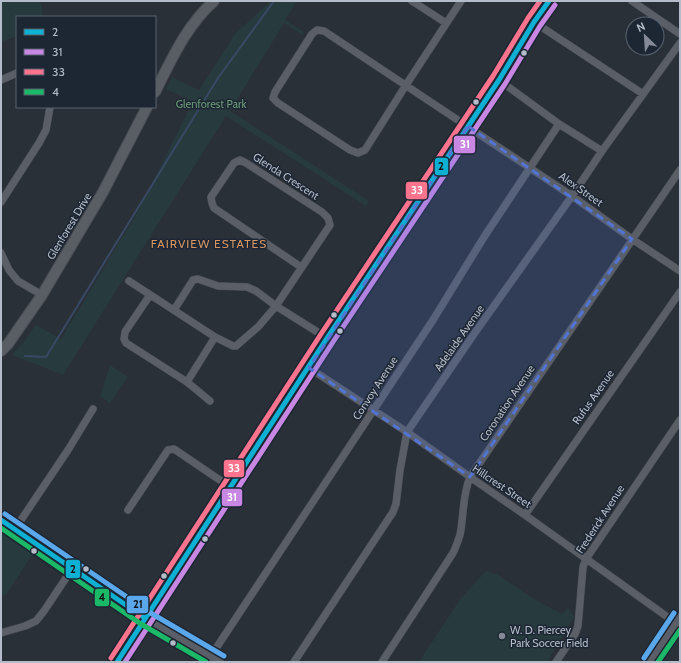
<svg xmlns="http://www.w3.org/2000/svg" width="681" height="663" font-family="Cabin,sans-serif">
  <style>
    .green { fill: #273a3e }
    .lines { fill: none; stroke-linecap: round; stroke-linejoin: round }
    .stream { stroke: #384963; stroke-width: 2 }
    .street-casing { stroke: #484c53; stroke-width: 8 }
    .secondary-casing { stroke: #484c53; stroke-width: 12 }
    .street { stroke: #5a5e66; stroke-width: 7 }
    .secondary { stroke: #595d64; stroke-width: 10 }
    .bus-1-casing { stroke: #1d2633; stroke-width: 8 }
    .bus-2-casing { stroke: #1d2633; stroke-width: 8 }
    .bus-3-casing { stroke: #1d2633; stroke-width: 8 }
    .bus-4-casing { stroke: #1d2633; stroke-width: 8 }
    .bus-5-casing { stroke: #1d2633; stroke-width: 8 }
    .bus-1 { stroke: #0dafd3; stroke-width: 5 }
    .bus-2 { stroke: #c787e3; stroke-width: 5 }
    .bus-3 { stroke: #fc738d; stroke-width: 5 }
    .bus-4 { stroke: #1ab867; stroke-width: 5 }
    .bus-5 { stroke: #5aa8eb; stroke-width: 5 }
    .marked { fill: #5274d3; fill-opacity: 0.2; stroke: #5274d3; stroke-width: 3; stroke-dasharray: 8 5; stroke-linejoin: round }
    .bus-dot { fill: #b4bcc9; stroke: #1d2633; stroke-width: 1.5 }
    .poi-dot { fill: #848b96; stroke: #1d2633; stroke-width: 1.5 }
    .labels { text-anchor: middle; stroke-width: 3; stroke-linejoin: round; paint-order: stroke }
    .park-label { font-size: 11px; fill: #6b9a76; stroke: #1d2633 }
    .street-label { font-size: 11px; fill: #b4bcc9; stroke: #1d2633 }
    .poi-label { font-size: 11px; fill: #b4bcc9; stroke: #1d2633; text-anchor: start }
    .neighbourhood-label { font-size: 12px; letter-spacing: 1px; fill: #d59563; stroke: #1d2633 }
    .line-badge { stroke: #1d2633; stroke-width: 1.5 }
    .badge-label { font-size: 11px; text-anchor: middle; font-weight: bold; fill: #fff }
    .pale-badge-label { font-size: 11px; text-anchor: middle; font-weight: bold; fill: #111 }
  </style>
  <rect width="100%" height="100%" fill="#2a3038"/>
  <path class="green" d="M1 1H40L42 8V17H17V36L1 42Z
    M271 1H297L285 20 304 32 303 35 284 23 230 111 369 201 366 206 226 116 63 375 12 355 25 340 36 325 61 339 141 206 193 102 166 89 172 77 199 90 235 34Z
    M110 365 128 377 109 404 106 400 100 397Z
    M1 532 33 553 6 595 1 596Z
    M486 571 498 575 534 599 562 614 568 608 574 617 547 662H422L420 660 461 598Z"/>
  <g class="lines">
    <path class="stream" d="M25 356 46 357 218 78 274 1"/>
    <g class="street-casing">
      <path id="street" d="M412 1 446 23
        M461 1 406 85 365 150 358 153 350 150 278 103 273 98 275 92 312 34 317 30 324 31 572 196 632 239 680 271
        M632 1 680 34
        M534 22 643 94
        M1 80 17 73
        M499 80 559 124 602 151
        M1 202 39 143 46 130 50 107
        M1 253 9 270 18 281 42 295
        M129 281 215 337 233 346H236L258 327 276 306 330 225 328 218 322 212 246 163 240 160 234 163 211 197 212 203 214 208 301 267
        M150 295 125 332 124 339 126 343 187 382 210 401
        M174 310 193 280 198 279 218 286 247 287 256 291 276 306 327 338
        M309 368 407 432 470 477 525 515 680 626
        M187 382 215 337
        M128 510 168 450 174 449 230 487
        M525 515 680 292
        M15 529 68 450 93 409
        M145 618 220 662
        M1 633 25 626 36 621 44 611 72 569
        M207 662 433 320 484 237 559 124
        M294 662 393 512 396 504 400 470 407 432 474 334 572 196 602 151 680 43
        M382 662 453 553C456 547 458 541 460 535 464 516 462 496 470 477L680 170
        M556 662 575 634 578 626 583 567 586 559 680 420
        M650 662 680 617"/>
    </g>
    <g class="secondary-casing">
      <path id="secondary" d="M155 92C172 59 186 26 214 1
        M1 351 8 344 42 295 103 192 147 107
        M1 520 145 618
        M117 662 327 338 499 80 534 22 549 1"/>
    </g>
    <use href="#street" class="street"/>
    <use href="#secondary" class="secondary"/>
    <g class="bus-1-casing">
      <path id="bus-1" d="M1 520 145 618
        M117 662 327 338 499 80 534 22 549 1"/>
    </g>
    <g class="bus-2-casing">
      <path id="bus-2" d="M125 662 333 342 505 84 540 26 555 5"/>
    </g>
    <g class="bus-3-casing">
      <path id="bus-3" d="M111 658 321 334 493 76 528 18 540 1"/>
    </g>
    <g class="bus-4-casing">
      <path id="bus-4" d="M1 528 141 624 206 662
        M658 662 680 630"/>
    </g>
    <g class="bus-5-casing">
      <path id="bus-5" d="M5 514 149 612 224 656
        M644 658 674 613"/>
    </g>
    <use href="#bus-1" class="bus-1"/>
    <use href="#bus-2" class="bus-2"/>
    <use href="#bus-3" class="bus-3"/>
    <use href="#bus-4" class="bus-4"/>
    <use href="#bus-5" class="bus-5"/>
  </g>
  <path class="marked" d="M468 126 632 239 470 477 309 368Z"/>
  <g class="bus-dot">
    <circle cx="524" cy="53" r="3.5"/>
    <circle cx="476" cy="102" r="3.5"/>
    <circle cx="334" cy="315" r="3.5"/>
    <circle cx="340" cy="331" r="3.5"/>
    <circle cx="205" cy="539" r="3.5"/>
    <circle cx="34" cy="551" r="3.5"/>
    <circle cx="86" cy="569" r="3.5"/>
    <circle cx="164" cy="576" r="3.5"/>
    <circle cx="173" cy="643" r="3.5"/>
  </g>
  <circle class="poi-dot" cx="502" cy="636" r="4"/>
  <g class="labels">
    <g class="park-label">
      <text x="211" y="108">Glenforest Park</text>
    </g>
    <g class="street-label">
      <text transform="translate(286 176) rotate(33)" y="4">Glenda Crescent</text>
      <text transform="translate(581 189) rotate(35)" y="4">Alex Street</text>
      <text transform="translate(69 226) rotate(-59)" y="4">Glenforest Drive</text>
      <text transform="translate(459 338) rotate(-55)" y="4">Adelaide Avenue</text>
      <text transform="translate(375 388) rotate(-57)" y="4">Convoy Avenue</text>
      <text transform="translate(593 397) rotate(-55)" y="4">Rufus Avenue</text>
      <text transform="translate(507 403) rotate(-56)" y="4">Coronation Avenue</text>
      <text transform="translate(502 486) rotate(34)" y="4">Hillcrest Street</text>
      <text transform="translate(600 519) rotate(-57)" y="4">Frederick Avenue</text>
    </g>
    <g class="poi-label">
      <text x="510" y="634">W. D. Piercey<tspan x="510" dy="13">Park Soccer Field</tspan></text>
    </g>
    <g class="neighbourhood-label">
      <text x="209" y="248">FAIRVIEW ESTATES</text>
    </g>
  </g>
  <g class="line-badge">
    <rect x="453" y="135" width="23" height="19" rx="4" fill="#c787e3"/>
    <rect x="434" y="157" width="15" height="19" rx="4" fill="#0dafd3"/>
    <rect x="405" y="181" width="23" height="19" rx="4" fill="#fc738d"/>
    <rect x="223" y="459" width="22" height="19" rx="4" fill="#fc738d"/>
    <rect x="221" y="488" width="22" height="19" rx="4" fill="#c787e3"/>
    <rect x="65" y="559" width="16" height="20" rx="4" fill="#0dafd3"/>
    <rect x="94" y="588" width="16" height="19" rx="4" fill="#1ab867"/>
    <rect x="126" y="595" width="23" height="19" rx="4" fill="#5aa8eb"/>
  </g>
  <g class="badge-label">
    <text x="465" y="148">31</text>
    <text x="417" y="194">33</text>
    <text x="234" y="472">33</text>
    <text x="232" y="501">31</text>
  </g>
  <g class="pale-badge-label">
    <text x="441" y="170">2</text>
    <text x="73" y="573">2</text>
    <text x="102" y="601">4</text>
    <text x="138" y="608">21</text>
  </g>
  <rect width="681" height="663" fill="none" stroke="#b4bcc9" stroke-width="4"/>
  <rect x="16" y="16" width="140" height="92" fill="#1d2633" stroke="#59626f"/>
  <rect x="24" y="29" width="20" height="6" fill="#0dafd3" stroke="#59626f"/>
  <text x="52" y="36" font-size="12" fill="#b4bcc9">2</text>
  <rect x="24" y="49" width="20" height="6" fill="#c787e3" stroke="#59626f"/>
  <text x="52" y="56" font-size="12" fill="#b4bcc9">31</text>
  <rect x="24" y="69" width="20" height="6" fill="#fc738d" stroke="#59626f"/>
  <text x="52" y="76" font-size="12" fill="#b4bcc9">33</text>
  <rect x="24" y="89" width="20" height="6" fill="#1ab867" stroke="#59626f"/>
  <text x="52" y="96" font-size="12" fill="#b4bcc9">4</text>
  <g transform="translate(645 36) rotate(335)"><circle r="19" fill="#1d2633" stroke="#59626f"/>
  <path d="M0-3L7 15L0 10L-7 15Z" fill="#848b96"/>
  <text y="-6" font-size="11" font-weight="bold" text-anchor="middle" fill="#b4bcc9">N</text>
  </g>
</svg>
